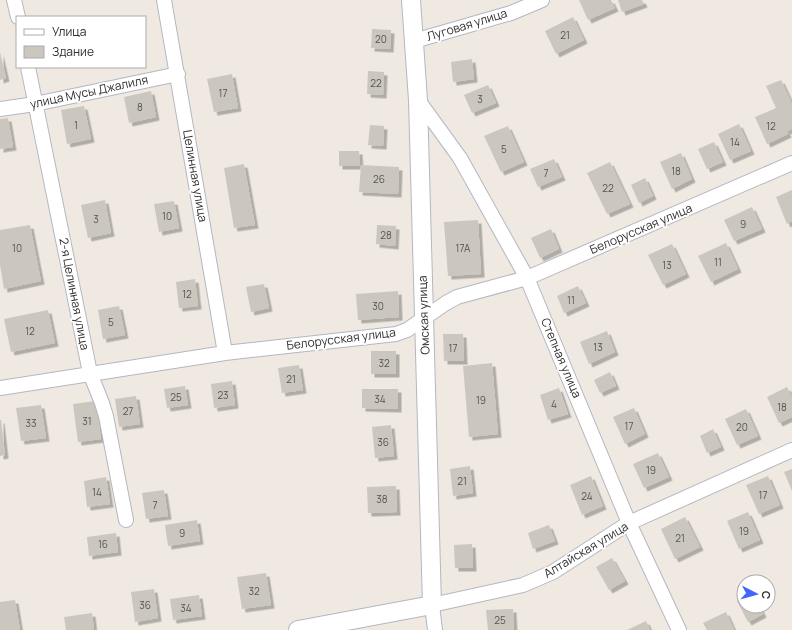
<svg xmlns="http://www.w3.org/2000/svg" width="792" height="630" font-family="Manrope,sans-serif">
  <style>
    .building { fill: #cbc7bf; filter: url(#shadow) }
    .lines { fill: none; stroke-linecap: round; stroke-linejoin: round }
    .minor-casing { stroke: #b4b7c1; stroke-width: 16 }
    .tertiary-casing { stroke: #b4b7c1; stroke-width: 20 }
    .minor { stroke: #fff; stroke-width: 14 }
    .tertiary { stroke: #fff; stroke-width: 18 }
    .labels { text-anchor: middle; stroke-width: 3.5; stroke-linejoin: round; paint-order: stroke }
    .number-label { font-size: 10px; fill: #555452 }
    .street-label { font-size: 12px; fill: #2e2e2e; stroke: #fff }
  </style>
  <defs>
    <filter id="shadow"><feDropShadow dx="3.5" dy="3.5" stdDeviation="0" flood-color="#0004"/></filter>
  </defs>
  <rect width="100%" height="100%" fill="#efe9e1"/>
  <path class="building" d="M579 0H611L615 8 588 20Z
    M618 0H642L644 4 622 12Z
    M573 17 584 40 556 54 545 31Z
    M372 29 391 30 390 49 371 48Z
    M0 52 6 78 0 80Z
    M472 59 474 79 453 82 451 62Z
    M368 71 384 72 383 95 367 94Z
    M232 74 238 108 214 112 207 79Z
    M781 80 792 104V129L787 131 782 121 788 134 767 144 755 117 776 108 766 86Z
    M488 85 496 103 472 113 464 95Z
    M151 91 156 117 129 123 124 97Z
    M84 106 91 139 67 144 61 110Z
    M8 118 13 147 0 149V119Z
    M739 124 751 151 730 160 718 134Z
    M370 125 384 126 383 146 368 145Z
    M508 126 524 162 501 172 484 136Z
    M714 142 723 162 707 169 698 149Z
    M339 151H359L360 166H339Z
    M681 153 692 179 672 189 660 162Z
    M554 159 562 177 538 187 530 169Z
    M610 162 630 204 607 214 587 173Z
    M244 164 255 225 234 228 224 168Z
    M361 165 399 167 398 194 359 192Z
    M645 178 653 196 639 203 631 185Z
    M792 190V221L787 224 776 197Z
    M105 200 111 233 88 238 81 205Z
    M174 201 179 228 159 232 154 204Z
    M752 207 762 229 734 241 724 220Z
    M478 220 481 274 448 276 444 222Z
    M30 225 41 281 4 289 0 265V230Z
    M377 225 396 226 395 246 376 244Z
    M551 229 559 249 540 258 531 238Z
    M726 243 738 269 711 282 698 256Z
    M672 244 686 274 663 285 648 255Z
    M195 279 198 306 179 308 176 282Z
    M264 284 269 308 251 312 246 287Z
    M578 286 586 303 564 313 557 296Z
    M398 291 399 317 358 320 356 294Z
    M119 306 125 335 103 339 98 310Z
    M48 310 55 343 11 352 4 319Z
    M607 331 615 352 589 364 580 342Z
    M443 334H463L464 361H444Z
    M371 351H396V374H371Z
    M492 363 498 434 469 437 463 366Z
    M299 365 303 390 282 393 278 368Z
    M610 372 616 386 600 393 594 380Z
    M232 381 235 405 214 408 211 384Z
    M185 386 188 405 167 408 164 389Z
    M787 387 792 397V417L779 423 767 397Z
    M559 388 568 414 548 420 540 395Z
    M362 389H398V409L362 408Z
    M136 396 140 424 119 427 115 399Z
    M96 401 101 439 78 442 73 404Z
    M41 405 46 438 21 441 16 408Z
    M634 408 645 434 625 444 613 417Z
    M746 409 758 436 737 445 725 419Z
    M0 420H1L5 455 0 456Z
    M391 425 394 456 375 458 372 427Z
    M713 429 721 447 707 453 700 436Z
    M658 453 669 477 644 488 633 464Z
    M470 466 473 493 453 496 450 469Z
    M792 469V491L784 472Z
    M591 476 603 506 582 515 570 485Z
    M768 476 780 505 759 514 746 485Z
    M106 477 110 504 87 507 84 481Z
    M396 486 397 512 368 513 367 487Z
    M164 490 168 516 146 519 142 493Z
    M748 512 760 540 739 549 727 521Z
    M685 517 700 547 675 559 661 529Z
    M197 520 200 541 168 546 165 525Z
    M549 525 555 541 533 549 528 533Z
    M116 533 118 552 89 556 87 537Z
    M472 544 473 568H455L454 545Z
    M612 558 625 581 609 590 596 567Z
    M266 573 271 605 242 609 237 577Z
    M154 589 158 618 135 622 131 592Z
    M199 595 202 616 173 620 170 599Z
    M744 598V606H759L763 614 748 622 737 601Z
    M15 600 20 630H0V602Z
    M513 609 514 630H488L486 610Z
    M726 612 734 630H707L703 623Z
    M92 613 94 630H66L64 617Z
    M646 621 650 630H627Z"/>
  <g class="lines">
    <g class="minor-casing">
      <path id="minor" d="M14 0 18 17
        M164 0 225 353
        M414 41 511 13 542 0
        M28 67 90 373 102 403 106 416 126 520
        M418 100 460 158 527 278 629 523 679 630
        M0 109 35 104 178 74
        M0 388 225 353 396 334 407 330 446 303 457 297 527 278 792 163
        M435 630 432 605 523 585 537 579 553 572 629 523 792 450"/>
    </g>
    <g class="tertiary-casing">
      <path id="tertiary" d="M298 630 432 605 418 100 411 0"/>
    </g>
    <use href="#minor" class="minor"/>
    <use href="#tertiary" class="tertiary"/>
  </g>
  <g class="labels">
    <g class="number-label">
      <text x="565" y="39">21</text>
      <text x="381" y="43">20</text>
      <text x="376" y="87">22</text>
      <text x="223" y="97">17</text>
      <text x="480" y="103">3</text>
      <text x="140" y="111">8</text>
      <text x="76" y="129">1</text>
      <text x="771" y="130">12</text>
      <text x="735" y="146">14</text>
      <text x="504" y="153">5</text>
      <text x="676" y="175">18</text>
      <text x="546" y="177">7</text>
      <text x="379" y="183">26</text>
      <text x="608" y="192">22</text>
      <text x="167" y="220">10</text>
      <text x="96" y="223">3</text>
      <text x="743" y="228">9</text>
      <text x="386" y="239">28</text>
      <text x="17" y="252">10</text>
      <text x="463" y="252">17А</text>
      <text x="718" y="266">11</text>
      <text x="667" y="269">13</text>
      <text x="187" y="298">12</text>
      <text x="571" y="304">11</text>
      <text x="378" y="310">30</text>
      <text x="111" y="326">5</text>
      <text x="30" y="335">12</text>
      <text x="598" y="351">13</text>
      <text x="453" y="352">17</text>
      <text x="384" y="367">32</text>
      <text x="291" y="383">21</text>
      <text x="223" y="399">23</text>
      <text x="176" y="401">25</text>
      <text x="380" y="403">34</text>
      <text x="481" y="404">19</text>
      <text x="554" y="408">4</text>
      <text x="782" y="411">18</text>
      <text x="128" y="415">27</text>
      <text x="87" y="425">31</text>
      <text x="31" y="427">33</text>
      <text x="629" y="430">17</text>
      <text x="742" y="431">20</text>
      <text x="383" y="446">36</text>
      <text x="651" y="474">19</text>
      <text x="462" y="485">21</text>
      <text x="97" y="496">14</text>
      <text x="763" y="499">17</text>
      <text x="587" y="500">24</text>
      <text x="382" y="503">38</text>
      <text x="155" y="509">7</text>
      <text x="744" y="535">19</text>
      <text x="182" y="537">9</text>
      <text x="680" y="542">21</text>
      <text x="103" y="548">16</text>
      <text x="254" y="595">32</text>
      <text x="145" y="609">36</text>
      <text x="186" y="612">34</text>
      <text x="500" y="624">25</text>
    </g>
    <g class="street-label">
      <text transform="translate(467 25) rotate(-17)" y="4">Луговая улица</text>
      <text transform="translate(89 92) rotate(-12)" y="4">улица Мусы Джалиля</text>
      <text transform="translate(195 176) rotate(80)" y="4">Целинная улица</text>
      <text transform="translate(641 229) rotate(-23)" y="4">Белорусская улица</text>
      <text transform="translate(74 294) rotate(79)" y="4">2-я Целинная улица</text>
      <text transform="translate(424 315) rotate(-92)" y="4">Омская улица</text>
      <text transform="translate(341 339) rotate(-7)" y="4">Белорусская улица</text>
      <text transform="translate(561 358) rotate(67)" y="4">Степная улица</text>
      <text transform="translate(586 550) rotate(-31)" y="4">Алтайская улица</text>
    </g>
  </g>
  <rect x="16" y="16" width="130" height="52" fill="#ffffff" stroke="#ababab"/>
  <rect x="24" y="29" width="20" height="6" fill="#ffffff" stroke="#ababab"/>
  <text x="52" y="36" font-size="12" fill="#2e2e2e">Улица</text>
  <rect x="24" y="46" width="20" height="12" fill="#cbc7bf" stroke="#ababab"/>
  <text x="52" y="56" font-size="12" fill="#2e2e2e">Здание</text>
  <g transform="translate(756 594) rotate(96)"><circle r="19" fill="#ffffff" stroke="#ababab"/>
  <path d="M0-3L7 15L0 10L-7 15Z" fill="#4264fb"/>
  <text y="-6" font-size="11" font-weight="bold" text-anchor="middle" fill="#2e2e2e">С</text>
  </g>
</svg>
